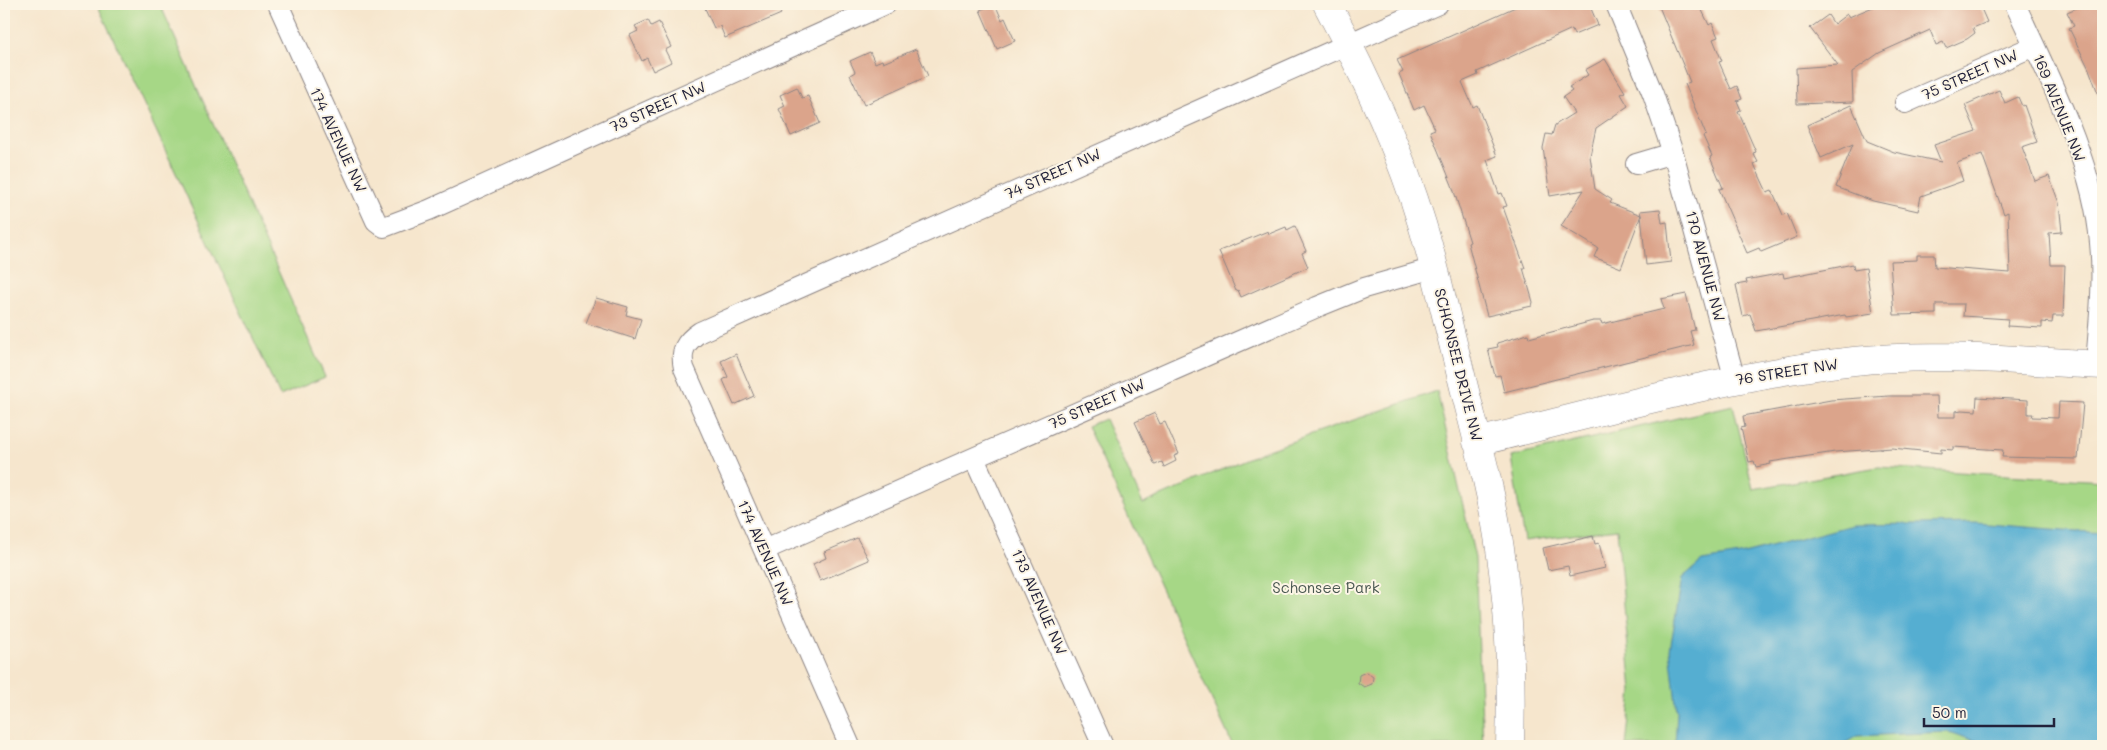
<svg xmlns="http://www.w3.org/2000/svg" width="2107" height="750" font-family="Mali,sans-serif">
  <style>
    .green { fill: #a6d786; stroke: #647c60 }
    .water { fill: #54aed1; stroke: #3b6886 }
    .building { fill: #dba48b }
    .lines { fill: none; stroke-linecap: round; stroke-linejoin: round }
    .street-casing { stroke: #8c8484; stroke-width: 22 }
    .secondary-casing { stroke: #8c8484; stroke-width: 29 }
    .street { stroke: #fff; stroke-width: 20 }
    .secondary { stroke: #fff; stroke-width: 28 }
    .labels { text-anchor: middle; stroke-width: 4; stroke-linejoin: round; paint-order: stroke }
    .street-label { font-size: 15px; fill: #22223b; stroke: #fcf5e5 }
    .park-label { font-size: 15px; fill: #4a5852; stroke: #fcf5e5 }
  </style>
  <rect width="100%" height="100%" fill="#fcf5e5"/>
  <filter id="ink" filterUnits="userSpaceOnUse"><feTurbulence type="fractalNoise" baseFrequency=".02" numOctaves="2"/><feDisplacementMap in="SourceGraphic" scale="10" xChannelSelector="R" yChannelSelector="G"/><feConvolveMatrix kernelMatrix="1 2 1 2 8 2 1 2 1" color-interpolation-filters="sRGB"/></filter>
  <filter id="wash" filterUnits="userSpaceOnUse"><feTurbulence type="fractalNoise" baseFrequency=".0096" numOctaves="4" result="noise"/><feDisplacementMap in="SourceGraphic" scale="20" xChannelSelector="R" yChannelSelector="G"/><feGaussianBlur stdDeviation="1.12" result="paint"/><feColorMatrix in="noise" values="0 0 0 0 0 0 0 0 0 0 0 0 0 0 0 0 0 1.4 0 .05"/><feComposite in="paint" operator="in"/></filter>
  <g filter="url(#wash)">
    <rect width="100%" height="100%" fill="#f6e6cd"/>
    <path class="green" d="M97 4H160L325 377 280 396Z
      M1437 391 1475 558 1483 746H1233L1087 426 1105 419 1143 504 1262 452Z
      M1733 405 1753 489 1878 467 2103 481V746H1626L1632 691 1617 529 1524 541 1511 457Z"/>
    <path class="water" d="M1975 523 2103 533V746H1992L1948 732 1857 736 1840 746H1675L1677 712 1670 650 1682 578 1702 561 1740 555 1852 525Z"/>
    <g id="blocks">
      <path class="building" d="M703 4H776L781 14 725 38 720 26 714 28Z
        M995 4 1002 20 1005 18 1015 41 997 49 980 10Z
        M1522 4H1589L1598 25 1574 35 1572 29 1477 72 1478 75 1462 82 1473 107 1477 105 1497 156 1487 160 1499 194 1502 193 1507 206 1503 207 1525 268H1523L1533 302 1532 306 1487 316 1468 243 1470 242 1452 185 1430 131 1435 129 1424 105 1414 110 1399 74 1403 72 1397 60Z
        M1658 4H1699L1709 25 1712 23 1718 37 1713 39 1722 61 1719 62 1731 89 1737 86 1742 99 1737 101 1741 110 1738 111 1756 152 1753 153 1758 162 1754 164 1767 192 1772 190 1783 215 1787 213 1797 237 1761 252 1759 248 1747 253 1719 189 1723 188 1710 157 1712 156 1703 136 1706 135 1685 84 1690 82Z
        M1880 4H1979L1987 22 1973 28 1975 33 1967 39 1946 48 1943 42 1936 45 1930 30 1879 53 1852 72 1853 102 1797 104 1796 68 1838 65 1810 28 1828 15 1834 24 1847 14 1849 17Z
        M2086 4H2103L2102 104 2089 69 2069 28 2074 26 2067 12Z
        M648 20 651 26 659 22 671 47 665 50 671 62 653 71 647 58 642 61 630 35 638 31 635 26Z
        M916 49 928 76 864 105 850 75 855 72 850 61 870 52 875 63 882 60 883 63Z
        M1605 59 1625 92 1621 94 1628 106 1596 128 1590 156 1595 189 1612 200 1610 203 1641 215 1640 211 1660 209 1662 223 1667 222 1671 262 1646 265 1641 215 1621 268 1594 257 1598 248 1561 226 1584 190 1550 196 1543 148 1546 134 1552 135 1555 125 1574 113 1563 97 1572 91 1569 87 1588 75 1585 70Z
        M797 87 802 98 808 96 820 123 791 136 779 109 785 106 780 95Z
        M1999 90 2005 103 2018 97 2022 106 2024 105 2037 142 2022 147 2035 181 2049 176 2059 203 2062 232 2049 233 2051 265H2065L2063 316H2053L2052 323 2042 322V328L2007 326 2008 319 1963 316 1964 304H1936V314L1894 315 1890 261 1917 260V255H1934L1935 267 2010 273 2008 212 2004 214 1982 154 1957 163 1963 181 1921 196 1918 211 1873 201 1836 187 1853 144 1821 158 1807 125 1851 105 1867 141 1894 152 1941 162 1934 145 1976 131 1965 105Z
        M1295 226 1306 251 1302 253 1308 267 1241 297 1238 290 1236 291 1219 251 1268 231 1269 234 1286 227 1287 230Z
        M1853 264 1854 270 1866 268 1873 313 1846 317 1845 315 1756 331 1750 314 1743 316 1736 285 1747 283 1746 280 1783 273 1784 278Z
        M1686 294 1695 330 1690 331 1694 345 1504 392 1500 375 1495 376 1488 349 1498 347 1497 343 1528 334 1529 338 1593 321H1601L1602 324 1664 309 1661 299Z
        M596 298 628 307 626 315 641 319 635 339 586 323Z
        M736 354 754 396 734 405 723 380 728 377 721 361Z
        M1889 396H1937L1938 417H1956V411L1962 410 1976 411 1977 397 2028 400V414H2033L2032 417 2058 418 2059 402 2083 403 2078 459 2002 457 2003 450 1953 447V450L1941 449V453L1892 448 1835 452 1770 462 1771 464 1756 467 1754 461 1749 462 1741 428 1745 427 1743 416 1831 400Z
        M1155 413 1160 424 1165 422 1179 454 1174 456 1176 461 1164 467 1162 462 1155 465 1135 422Z
        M1593 536 1595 544 1599 543 1605 568 1570 576 1568 566 1548 570 1543 548Z
        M857 538 869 560 820 581 813 564 826 558 824 552Z
        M1366 672 1373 677 1372 684 1364 687 1358 683 1359 675Z"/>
    </g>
  </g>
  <g filter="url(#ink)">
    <use href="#blocks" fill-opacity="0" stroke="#8c8484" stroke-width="1"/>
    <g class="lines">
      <g class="street-casing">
        <path id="street" d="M278 4 376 221 384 227 429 210 886 4
          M1616 4 1653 94 1673 153 1735 380
          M2015 4C2048 76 2094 163 2100 243 2104 283 2099 324 2096 364
          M1905 103 2034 46
          M1636 164 1673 153
          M974 458 1103 746
          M764 550 1317 307 1364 288 1434 268
          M850 746 684 368C680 351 685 342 700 332L1438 4"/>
      </g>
      <g class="secondary-casing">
        <path id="secondary" d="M1327 4C1365 75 1399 147 1422 224 1436 270 1446 317 1458 363 1473 425 1491 486 1500 549 1510 615 1512 680 1510 746
          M1477 442C1602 412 1727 375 1854 361 1936 352 2021 361 2103 365"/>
      </g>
      <use href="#street" class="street"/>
      <use href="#secondary" class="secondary"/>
    </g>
  </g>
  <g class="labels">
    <g class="street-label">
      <text transform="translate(1970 75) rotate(-24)" y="5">75 STREET NW</text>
      <text transform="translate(658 107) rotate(-24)" y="5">73 STREET NW</text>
      <text transform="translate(2059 108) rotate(68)" y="5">169 AVENUE NW</text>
      <text transform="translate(338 140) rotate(65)" y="5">174 AVENUE NW</text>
      <text transform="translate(1053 174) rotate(-24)" y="5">74 STREET NW</text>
      <text transform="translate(1705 266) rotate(75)" y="5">170 AVENUE NW</text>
      <text transform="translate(1458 365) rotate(76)" y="5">SCHONSEE DRIVE NW</text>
      <text transform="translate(1787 372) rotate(-9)" y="5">76 STREET NW</text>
      <text transform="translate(1097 404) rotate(-24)" y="5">75 STREET NW</text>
      <text transform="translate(765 553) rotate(66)" y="5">174 AVENUE NW</text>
      <text transform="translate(1039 602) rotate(66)" y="5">173 AVENUE NW</text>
    </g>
    <g class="park-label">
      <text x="1326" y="593">Schonsee Park</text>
    </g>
  </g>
  <rect width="2107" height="750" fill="none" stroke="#fcf5e5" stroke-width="20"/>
  <path d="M1924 718v8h130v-8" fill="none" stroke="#22223b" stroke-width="2.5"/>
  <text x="1932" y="718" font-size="15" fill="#22223b" stroke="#fcf5e5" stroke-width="4" paint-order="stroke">50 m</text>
</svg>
